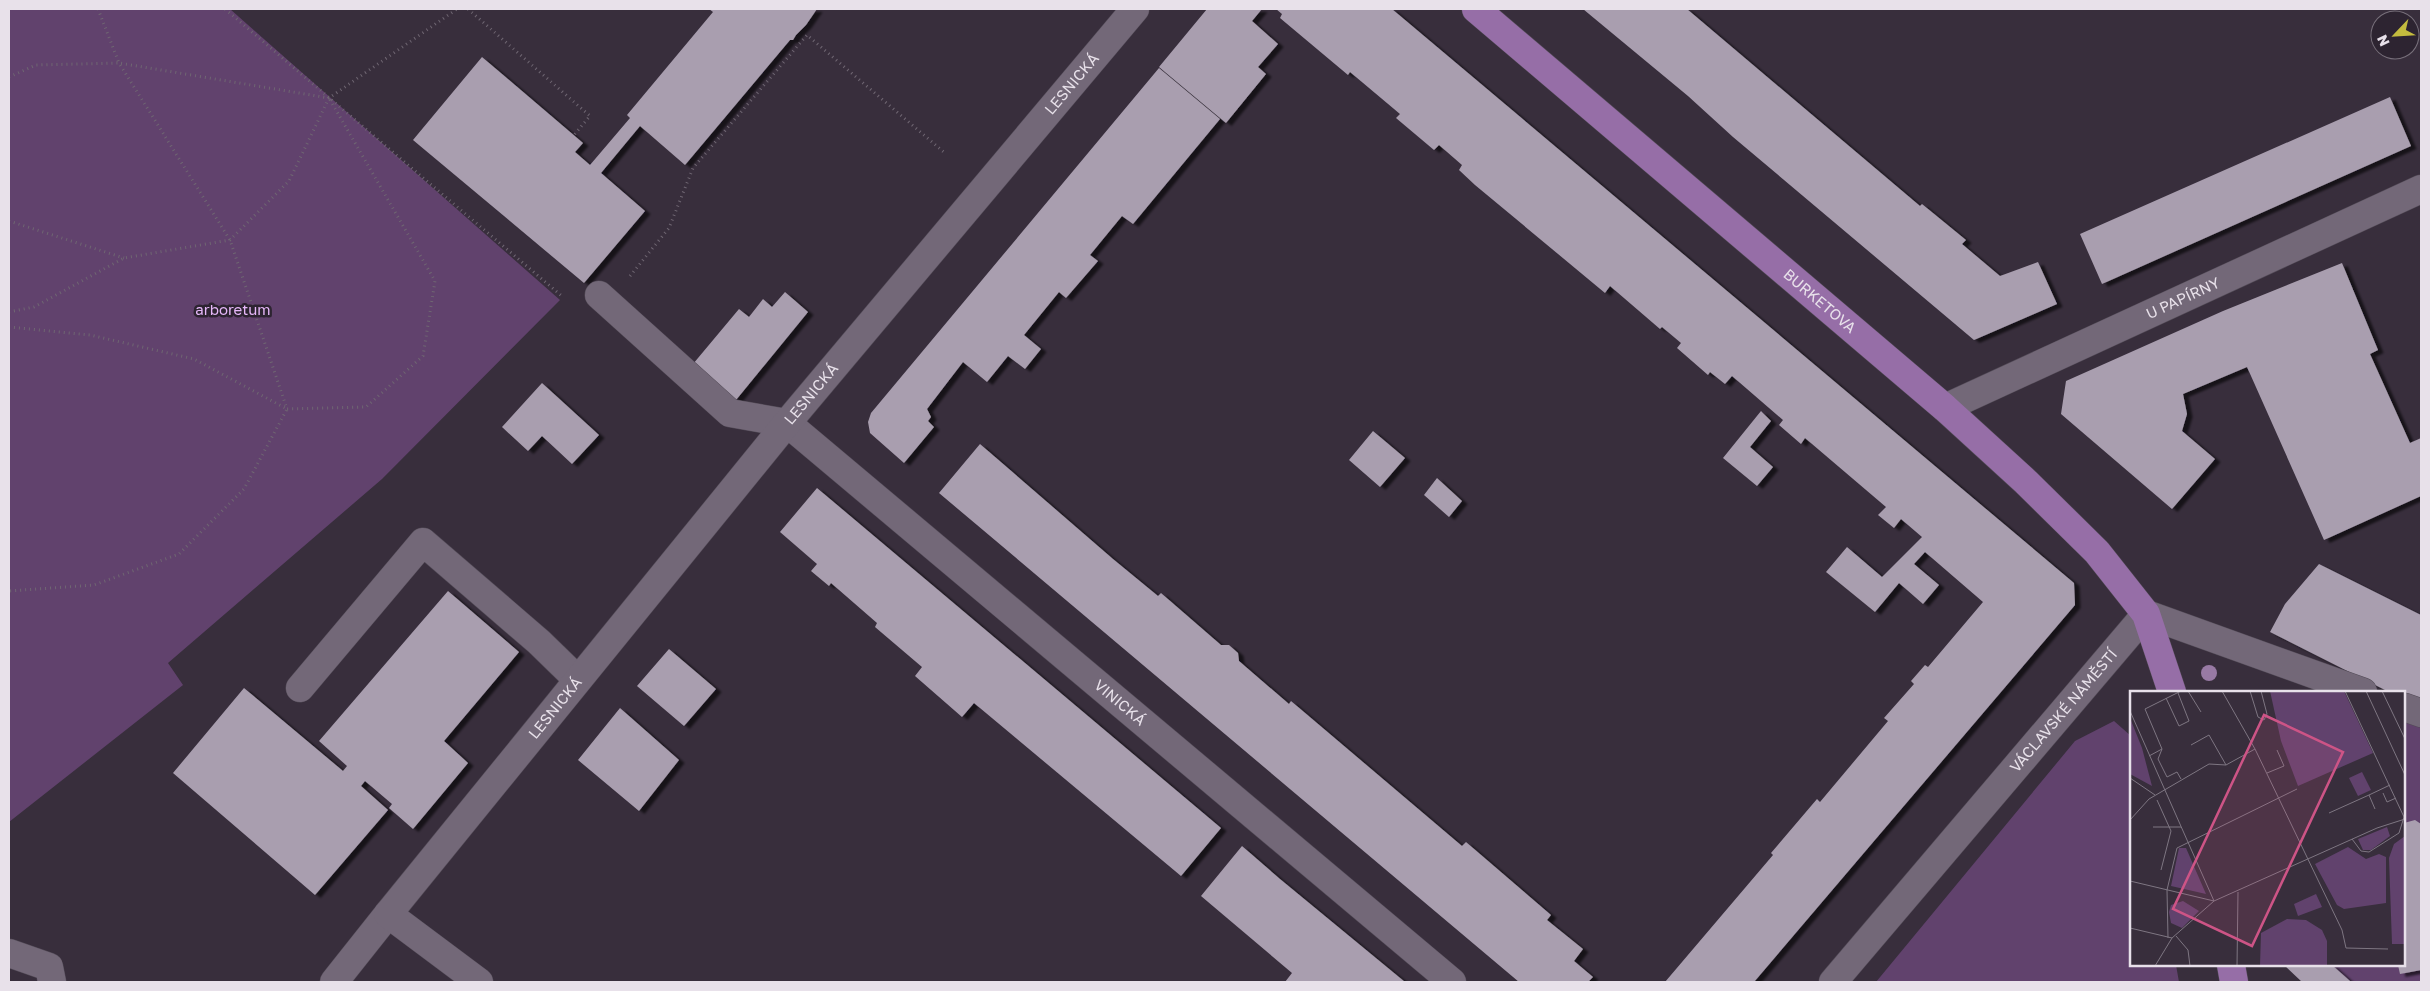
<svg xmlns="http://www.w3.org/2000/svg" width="2430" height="991" font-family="'Golos Text',sans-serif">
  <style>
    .green { fill: #61426d }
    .building { fill: #a99eaf; filter: url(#shadow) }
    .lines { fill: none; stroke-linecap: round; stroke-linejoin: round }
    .minor-casing { stroke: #534b57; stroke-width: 29 }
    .major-casing { stroke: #534b57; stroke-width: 29 }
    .path { stroke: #6f6672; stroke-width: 3; stroke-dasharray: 1 4; stroke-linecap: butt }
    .minor { stroke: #736878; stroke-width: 28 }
    .major { stroke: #966ea7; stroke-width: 28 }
    .tree { fill: #987aa4 }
    .labels { text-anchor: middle; stroke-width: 5; stroke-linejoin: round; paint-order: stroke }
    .street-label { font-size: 15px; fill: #e8e1ea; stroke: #2d2431 }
    .park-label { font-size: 15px; fill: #e7b8fa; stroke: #2d2431 }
    .inset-road { fill: none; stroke: #7e7682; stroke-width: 1 }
    .view { fill: #cd5486; fill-opacity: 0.15; stroke: #cd5486; stroke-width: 2.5 }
    .inset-edge { fill: none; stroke: #e8e1ea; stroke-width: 2.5 }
  </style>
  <defs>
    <filter id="shadow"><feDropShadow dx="5.5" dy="3" stdDeviation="1" flood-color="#0009"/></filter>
  </defs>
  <rect width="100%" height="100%" fill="#382e3c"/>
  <path class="green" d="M9 9H230L560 300 382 479 168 663 183 685 9 822Z
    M2114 721 2131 736V965H2176L2179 982H1876L2075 741Z
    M2404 721 2421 726V982H2350L2332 965H2404Z"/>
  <path class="building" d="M709 9H817L806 25 796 35 793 40H790L685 165 640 126 601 173 645 211 584 283 413 140 482 57 583 143 575 152 590 165 630 118 627 115 713 12Z
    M1207 9H1262L1252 21 1278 44 1258 67 1266 74 1226 123 1159 67Z
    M1276 9H1392L2074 583 2075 605 1754 982H1665L1773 855 1771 853 1817 799 1820 802 1888 721 1884 718 1914 684 1911 681 1925 665 1928 667 1983 602 1925 552 1914 564 1939 585 1923 604 1899 583 1875 612 1826 572 1847 547 1882 577 1922 537 1901 519 1894 528 1878 515 1886 507 1805 438 1801 444 1779 425 1783 420 1732 376 1725 384 1710 372 1708 375 1677 348 1681 343 1662 327 1660 329 1610 286 1605 293 1475 185 1459 170 1462 165 1439 145 1434 150 1396 118 1400 114 1350 72 1348 75 1280 18 1282 14Z
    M1583 9H1687L1920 206 1922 204 1966 240 1962 244 2000 276 2038 262 2057 304 1974 340 1733 137 1688 96Z
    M1159 68 1220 119 1133 224 1122 216 1090 255 1098 261 1066 298 1059 292 1024 335 1041 349 1025 369 1008 356 987 382 963 362 927 409 931 417 928 421 934 427 904 463 870 433 868 422 871 413Z
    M2390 97 2411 146 2102 284 2080 234Z
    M2342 263 2378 350 2370 354 2410 443 2421 438V496L2324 540 2247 367 2183 394 2187 414 2182 431 2215 459 2172 509 2061 414 2066 381 2223 311Z
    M785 292 808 312 736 400 693 364 739 309 749 317 763 299 772 307Z
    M542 383 599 435 572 464 542 436 528 451 502 427Z
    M1761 411 1771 421 1750 447 1773 467 1757 486 1723 458Z
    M1373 431 1405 458 1380 487 1349 460Z
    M980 444 1113 559 1158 596 1161 593 1221 645H1229L1238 653 1239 661 1289 704 1291 701 1462 846 1466 842 1551 915 1547 920 1583 949 1574 961 1593 977 1588 982H1519L939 493Z
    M1437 478 1462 501 1449 517 1424 495Z
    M817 488 1221 828 1181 876 974 703 962 717 915 676 922 667 875 627 877 623 831 583 829 586 811 571 817 564 780 532Z
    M2319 564 2421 615V701L2404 697V692L2385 690 2270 632 2285 604Z
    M448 591 519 652 444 741 468 763 413 829 389 808 392 804 365 781 361 786 388 810 315 895 173 773 244 688 343 771 347 766 319 741Z
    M669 649 716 689 684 726 637 686Z
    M620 708 679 760 639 811 578 760Z
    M2415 820 2421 824V970L2400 974 2398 965H2404V823Z
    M1242 846 1280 879 1405 982H1285L1292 973 1201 896Z
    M2284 965H2332L2350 981 2302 982Z"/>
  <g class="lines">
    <g class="minor-casing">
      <g id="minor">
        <path id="s1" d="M599 295 730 413 787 423 1452 982"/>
        <path id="s2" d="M1945 408 2421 189"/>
        <path d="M300 688 423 542 539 642 577 679"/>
        <path d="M2404 707 2421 713"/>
        <path d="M9 953 49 967 52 982"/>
        <path d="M334 982 388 914"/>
        <path id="s3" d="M479 982 388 914 787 423 1135 9"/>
        <path id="s4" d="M1833 982 2146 614 2363 692"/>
      </g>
    </g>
    <g class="major-casing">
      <g id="major">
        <path id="s5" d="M1476 9 1945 408 2026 482 2097 552 2146 614 2172 692"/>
        <path d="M2231 965 2234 982"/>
      </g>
    </g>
    <path class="path" d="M98 9 119 63 329 98
      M225 9 563 297
      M468 9 590 116 574 135
      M9 77 36 65 119 63 230 240 287 409 366 407 423 356 435 281 329 98
      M9 221 124 258
      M630 276 669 228 693 168 807 35 946 154
      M9 312 34 307 124 258 230 240 289 181 329 98 457 9
      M9 327 90 335 194 359 287 409 244 489 179 554 94 585 9 591"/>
    <use href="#minor" class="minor"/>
    <use href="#major" class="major"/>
  </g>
  <circle class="tree" cx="2209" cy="673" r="8"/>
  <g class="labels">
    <g class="street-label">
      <text dy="5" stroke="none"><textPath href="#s3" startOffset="1189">LESNICKÁ</textPath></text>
      <text dy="5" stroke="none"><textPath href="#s2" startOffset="262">U PAPÍRNY</textPath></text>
      <text dy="5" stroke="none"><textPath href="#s5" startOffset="451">BURKETOVA</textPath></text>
      <text dy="5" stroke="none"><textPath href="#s3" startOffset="784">LESNICKÁ</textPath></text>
      <text dy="5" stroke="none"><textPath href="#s1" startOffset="669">VINICKÁ</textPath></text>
      <text dy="5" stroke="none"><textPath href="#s3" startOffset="379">LESNICKÁ</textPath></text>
      <text dy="5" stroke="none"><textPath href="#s4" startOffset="356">VÁCLAVSKÉ NÁMĚSTÍ</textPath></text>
    </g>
    <g class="park-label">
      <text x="233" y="315">arboretum</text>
    </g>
  </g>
  <g transform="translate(2130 691)">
    <rect width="275" height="275" fill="#382e3c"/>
    <path d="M140 0H214L243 62 168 95 151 50ZM0 27 12 57 22 95 0 83ZM232 81 241 99 228 105 219 87ZM257 136 260 145 241 159H233L228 148ZM275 145V253H262L259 167 264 153ZM218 156 236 168 249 163 256 166V212L214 218 207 214 185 173ZM49 157H56L76 203 41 195ZM186 203 192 216 168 225 164 213ZM53 210 69 220 52 237 41 232 39 221 41 214ZM157 228 176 229 192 239 197 250V275H130L131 242Z" fill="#61426d"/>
    <path class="inset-road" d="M58 0 71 21M92 0 125 58M120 0 128 26 134 29 137 23 131 0M215 0 274 126 269 142 239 161 231 160 222 148M236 0 275 84M252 0 275 48M36 7 49 35 59 30 48 2M0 20 84 210 42 247 0 237M61 54 79 44 96 74M32 58 28 68 37 86 47 81 51 88M19 65 32 58 15 18 51 0M137 82 154 75 147 59M0 87 25 104M253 102 257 111 266 107M27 109 41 140 31 179M245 118 239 104 260 94M199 122 239 104M0 129 19 108 79 73 96 74 125 58 212 239 216 257 258 258M23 136H51M0 190 84 210 247 137 275 128M46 245 58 259 60 275M38 247 37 199 47 157 167 98M25 275 42 247M107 275 108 201"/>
    <path class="view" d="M134 24 213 61 122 255 43 218Z"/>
    <rect width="275" height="275" class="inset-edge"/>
  </g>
  <rect width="2430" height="991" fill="none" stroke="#e8e1ea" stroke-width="20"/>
  <g transform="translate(2395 35) rotate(245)"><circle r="24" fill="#2d2431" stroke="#78707b"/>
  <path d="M0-4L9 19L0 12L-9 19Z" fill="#c4bc3e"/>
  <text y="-8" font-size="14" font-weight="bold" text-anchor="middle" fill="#e8e1ea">N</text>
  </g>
</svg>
